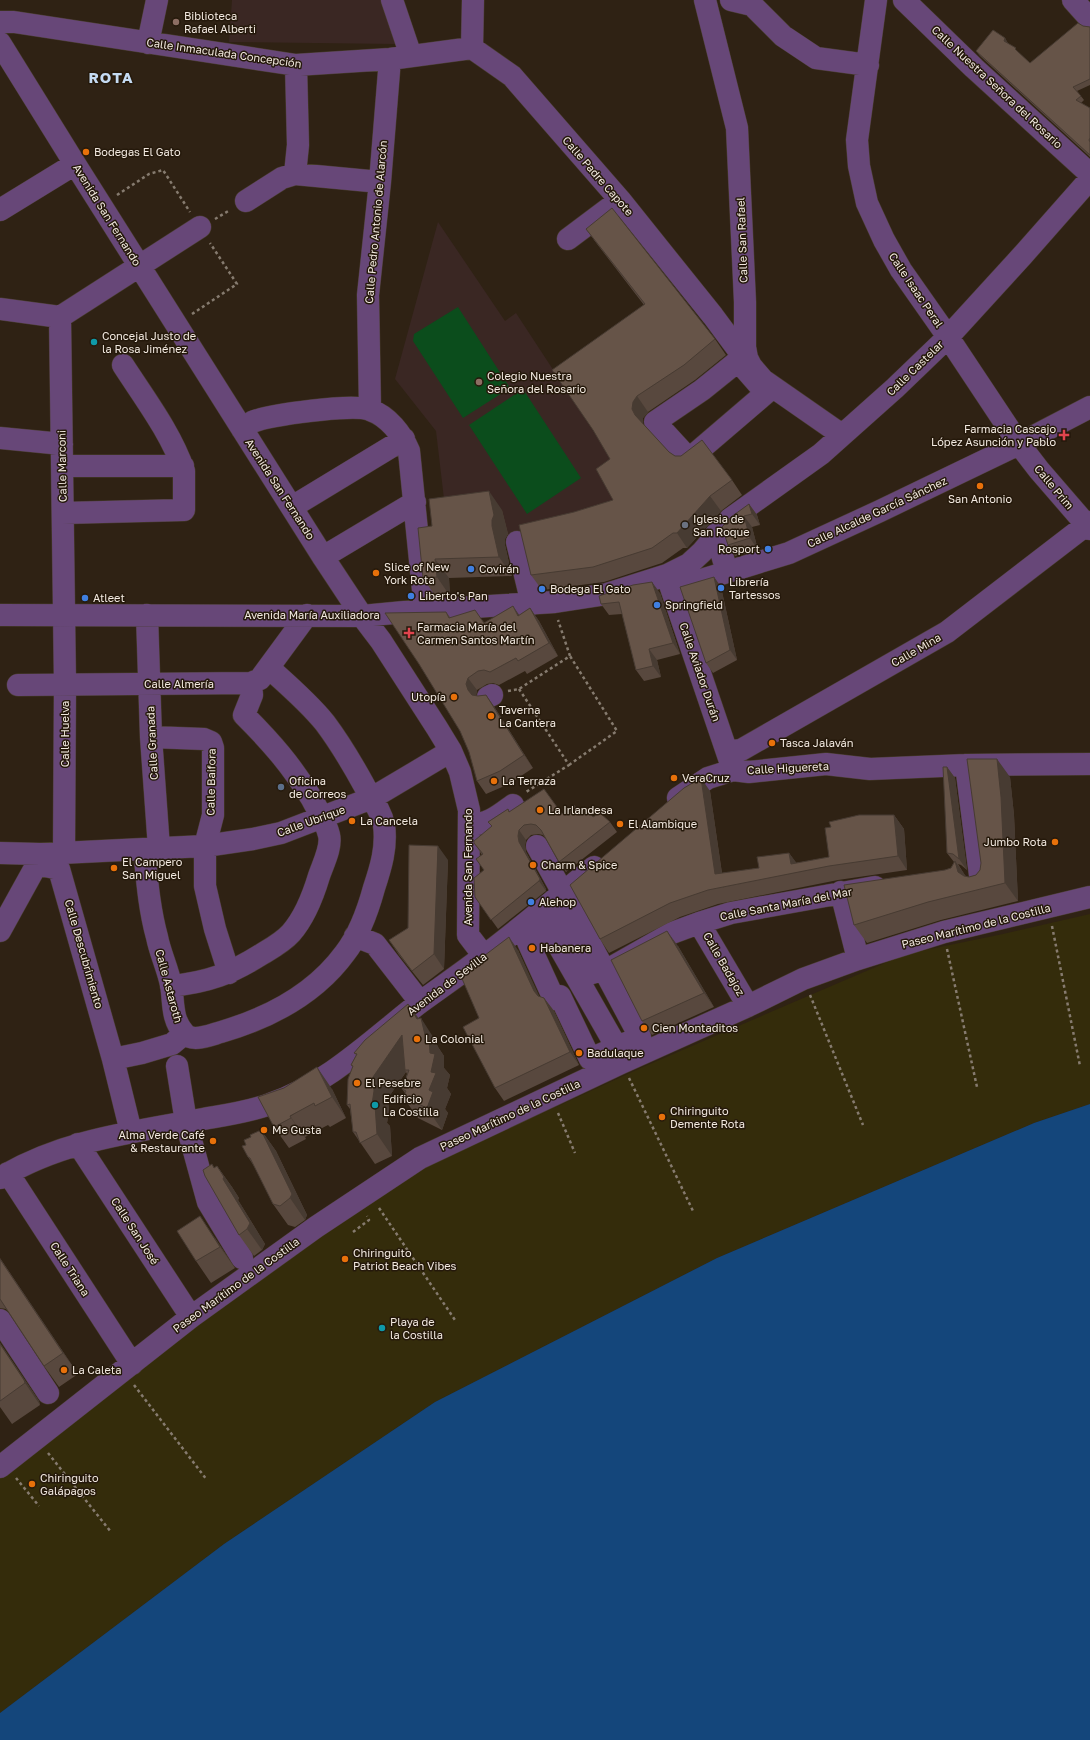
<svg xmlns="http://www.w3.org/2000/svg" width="1090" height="1740" font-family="'Golos Text',sans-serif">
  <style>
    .education { fill: #3a2723 }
    .green { fill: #0b4d1c }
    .sand { fill: #342c0b }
    .water { fill: #14467b }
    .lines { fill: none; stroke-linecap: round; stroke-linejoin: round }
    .minor-casing { stroke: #4a3e31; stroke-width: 23 }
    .path { stroke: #867b6f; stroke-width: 2.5; stroke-dasharray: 3 3; stroke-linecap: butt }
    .minor { stroke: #674778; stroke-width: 22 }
    .wall { fill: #58483e }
    .shaded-wall { fill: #473b32 }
    .building { fill: #665448; stroke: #473b32 }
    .education-dot { fill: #8d6e63; stroke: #25190b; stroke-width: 1.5 }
    .food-dot { fill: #e8710a; stroke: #25190b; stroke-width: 1.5 }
    .culture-dot { fill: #0f9aa8; stroke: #25190b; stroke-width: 1.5 }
    .health-dot { fill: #e0444e; stroke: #25190b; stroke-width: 1.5 }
    .worship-dot { fill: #6b7280; stroke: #25190b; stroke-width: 1.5 }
    .shop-dot { fill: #3f7fe0; stroke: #25190b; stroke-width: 1.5 }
    .service-dot { fill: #5c6f8a; stroke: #25190b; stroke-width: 1.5 }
    .labels { text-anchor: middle; stroke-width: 3; stroke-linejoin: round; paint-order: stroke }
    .poi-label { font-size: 11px; fill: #f2e9e0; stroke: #25190b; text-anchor: start }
    .street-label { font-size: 11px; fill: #f2e9e0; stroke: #25190b }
    .district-label { font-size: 15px; font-weight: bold; letter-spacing: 1px; fill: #c5dbf3; stroke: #25190b }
  </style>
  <rect width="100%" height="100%" fill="#2f2214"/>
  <path class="education" d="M232 0H383L397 44 229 42Z
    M438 222 505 321 516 313 603 446 621 474 620 516 509 540 502 510 446 516 436 431 395 379Z"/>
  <path class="green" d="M458 307 510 388 463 418 413 341 414 334Z
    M523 389 581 478 527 514 469 425Z"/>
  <path class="sand" d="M1090 914V1104L1034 1123 717 1258 435 1402 224 1544 0 1713V1473L379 1189 496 1128 534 1117 643 1067 906 954 1003 934Z"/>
  <path class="water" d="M1090 1104V1740H0V1713L224 1544 435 1402 717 1258 1034 1123Z"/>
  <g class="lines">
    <g class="minor-casing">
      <path id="minor" d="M392 0 411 56
        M705 0 737 128 745 302V347L747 358 751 366 763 380 842 435
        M731 0 752 5 783 36 816 58 868 65
        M876 0 857 140 859 166 867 203 884 240 901 270 948 337 1019 444 1039 470 1090 529
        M904 0 974 68 1090 174
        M1073 0 1090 19
        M0 22H14L296 65 390 59 472 48
        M0 43 75 164 323 557 362 616 381 641 437 728 451 751 460 772 469 810 468 935 484 956
        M148 43 157 0
        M472 48 512 76 620 200 713 316 736 347 747 358
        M472 48 473 0
        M295 174 298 145 296 65
        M246 201 282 178 295 174 380 182
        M0 210 75 164
        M568 239 620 200
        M0 309 60 317 200 227
        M60 317 65 684 64 853
        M738 361 766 393 689 459 655 422 702 390Z
        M370 409 368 295 380 182 390 59
        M242 429C245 427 248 424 252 422 269 415 354 403 370 410 388 416 402 434 409 451L425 610
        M0 438 62 444
        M62 466H183
        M292 507 404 439
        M63 513 184 510V471C171 433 145 399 123 365
        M716 534 727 572
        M517 542 532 604
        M323 557 415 502
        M667 576 732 767
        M672 589 789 553 880 511 1019 444 1090 407
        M0 615 362 616 425 610 555 602 607 594 667 575 689 564 702 552 730 519 821 454 895 388 948 337 1022 256 1090 179
        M147 615 151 737 159 848
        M18 685 251 683 260 679 307 615
        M488 697 492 695
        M151 737 204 739 211 742 213 748V815L205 846V886L215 929 229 973
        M727 752 741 750 947 632 1090 522
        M966 765 981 883
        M678 798 708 778 733 770 749 772 826 764 870 769 966 765 1090 764
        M469 825C489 824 498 816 513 805
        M537 846 563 893
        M144 849C147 879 149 908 157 937 160 953 168 969 171 985 174 1001 171 1019 184 1033 192 1043 210 1035 221 1032 269 1018 315 994 345 953 359 935 368 910 374 888 381 867 387 847 384 825 381 811 372 799 365 787 353 765 340 743 325 723 309 703 288 685 269 668
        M0 853 40 854 205 846 253 839 281 833 372 798 451 751
        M37 864 59 869 113 1059 131 1132
        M841 892 858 959
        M554 900 592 973 614 966 672 933 699 923 731 913 875 887
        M570 906 640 1037 590 1059 560 996 554 999 528 942 560 913Z
        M540 913 612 1039
        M699 923 748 1006
        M0 931 37 864 40 854
        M355 936 375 944 420 1002
        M171 986C209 982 230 974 262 954 272 948 283 942 291 933 305 917 313 896 319 876 323 864 332 847 329 835 326 822 318 811 312 799 291 765 272 743 244 715L252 695 251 683
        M113 1059 142 1053 172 1044 184 1034
        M177 1066 186 1122 208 1202 242 1258
        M78 1144 191 1317
        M8 1173 132 1364
        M0 1178C62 1140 134 1132 203 1119 226 1115 249 1112 270 1104 326 1085 372 1040 418 1004 440 988 463 972 484 956 522 927 558 897 594 867
        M0 1320 48 1393
        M0 1467 191 1317 316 1227 420 1158 621 1063 748 1006 803 979 858 959 944 932 1090 897"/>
    </g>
    <path class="path" d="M117 195 149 174 163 170 190 212
      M215 219 230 210
      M192 314 237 284 210 243
      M519 689 569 765 526 792
      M508 691 519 689 570 656 558 620
      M569 765 617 731 570 656
      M1052 926 1080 1066
      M947 949 977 1087
      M810 995 863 1125
      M629 1078 693 1211
      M558 1113 575 1153
      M379 1208 455 1320
      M353 1232 369 1220 367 1216
      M134 1385 207 1480
      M48 1453 111 1532
      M16 1478 39 1506"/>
    <use href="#minor" class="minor"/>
  </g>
  <path class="wall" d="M1083 26 1090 27V85L1077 91 1084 100 1081 103 1090 108V157L980 56 976 51 1005 38 1008 44 1030 63Z
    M586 229 715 339 726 355 695 380 648 412 643 418V424L669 452 675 456 732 480 742 495 721 511 687 548H683L662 563 604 582 542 590 531 575 574 512 613 500 610 459 644 305 597 244Z
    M749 504 757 515 760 525 752 527 758 550 735 556 728 545Z
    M502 510 508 534 505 539V545L512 576 449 578 450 596 436 597 423 578 432 526Z
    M714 577 721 587 737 660 713 673 706 663Z
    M660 593 680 654 657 660 661 677 644 681 636 670 622 614 609 615 601 604Z
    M530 608 539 621 558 656 527 674 525 671 499 685 493 683 487 684 477 690 476 696H478L486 695 495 708 533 768 509 784 486 794 477 781 446 612 450 617 484 623 519 615Z
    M947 767 955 778 967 870 961 865 958 864 966 877H969L976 875 980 870 1010 777 1014 815 1018 901 941 920 867 943 854 925 945 870 951 868 954 862 947 853Z
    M710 791 722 873 759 868 789 853 796 863 829 857 894 815 904 829 907 870 838 880 718 904 680 917 609 953 600 939Z
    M508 809 510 812 562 814 579 812 610 822 617 832 566 872 559 862 545 837 543 835 538 834 531 835 526 840 525 845 526 852 546 889V891L498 929 475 897 484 870 476 859 482 855 474 843 492 826 488 822Z
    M448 860 444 969 423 985 399 955 389 940 408 928Z
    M678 946 714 1007 652 1035 642 1021Z
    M518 950 539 997 544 998 554 1011 579 1065 504 1101 495 1088 479 1018Z
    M408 1004 419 1019 435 1040 438 1047 444 1056V1068L450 1075 447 1088 451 1094 445 1109 448 1113 442 1130 418 1118 403 1097 405 1093 402 1089 407 1074 406 1072 388 1098 389 1112 387 1123 390 1126 392 1156 375 1164 353 1132 350 1109 347 1105 353 1067 351 1065 356 1055 354 1053Z
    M332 1089 346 1118 330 1127 328 1125 305 1137 306 1139 289 1148 274 1127Z
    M261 1130 276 1151 307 1215 305 1220 295 1227 288 1225 273 1204 256 1169 248 1157 246 1145 251 1137Z
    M217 1166 232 1187 239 1198 238 1200 265 1244 262 1250 254 1256 239 1235 214 1168Z
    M215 1238 235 1268 211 1283 196 1261Z
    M0 1258 78 1374 59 1387 44 1366 8 1311 6 1309 0 1308Z
    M0 1343 39 1401 40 1405 12 1424 0 1407Z"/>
  <path class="shaded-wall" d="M1005 38 1008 43 1007 46 1004 41Z
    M637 396 648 412 643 418V425L635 415 632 409 633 402Z
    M489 491 502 510 508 534 505 539V545L512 576 499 557 492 526Z
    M710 496 721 511 687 548 677 533Z
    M749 504 757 515 760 525 752 514Z
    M744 516 752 527 758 550 750 538Z
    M435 559 449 578 450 596 437 577Z
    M714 577 721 587 737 660 730 650Z
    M652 582 660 593 680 654 673 643Z
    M513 606 522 619 518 616Z
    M530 608 539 621 558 656 549 643Z
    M649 649 657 660 661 677 653 666Z
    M468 678 477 690 476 697 477 703 468 690 466 684Z
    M486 695 495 708 533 768 524 755Z
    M997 759 1010 777 1014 815 1018 901 1005 883Z
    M947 767 955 778 967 870 959 859Z
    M701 778 710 791 724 888 715 874Z
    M894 815 904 829 907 870 898 856Z
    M519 830 526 840 525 845 526 852 546 889V891L539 881 519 842 518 836Z
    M438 846 448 860 444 969 434 954Z
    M789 853 799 866 791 864Z
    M955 861 968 879 971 890 958 872Z
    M667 931 678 946 714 1007 704 993Z
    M509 937 518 950 543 1004 534 991Z
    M544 998 554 1011 579 1065 570 1052Z
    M408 1004 422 1023 421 1018 435 1040 438 1047 444 1056V1068L450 1075 447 1088 451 1094 445 1109 448 1113 442 1130 427 1108 431 1072 430 1053 425 1035Z
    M402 1035 405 1070 406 1072 388 1098 389 1112 387 1123 390 1126 392 1156 377 1134 372 1104 373 1077Z
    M317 1067 332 1089 346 1118 332 1097Z
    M290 1116 305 1137 306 1139 291 1118Z
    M261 1130 276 1151 307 1215 305 1220 290 1198Z
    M217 1166 232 1187 239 1198 238 1200 265 1244 262 1250 247 1229 223 1179Z
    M200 1216 215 1238 235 1268 220 1247Z
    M0 1258 8 1270 78 1374 63 1353Z
    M0 1343 39 1401 40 1405 25 1383 0 1344Z"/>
  <path class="building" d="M1078 23 1083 26 1090 27V79L1073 87 1081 96 1076 100 1090 108V138L1089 140 1090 142V155L976 51 993 30 1005 38 1004 41 1016 48 1015 49 1030 63Z
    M612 208 715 339 684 365 637 396 633 402 632 409 635 415 669 452 675 456H681L702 440 732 480 710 496 677 533H673L652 548 593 567 531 575 519 525 574 512 613 500 596 469 610 459 593 430 552 370 645 304 586 229Z
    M489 491 494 515 492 520V526L499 557 435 559 437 577 423 578 418 528 432 526 429 499Z
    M749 504 752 514 744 516 750 538 728 545 722 527 731 517Z
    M714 577 730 650 706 663 680 587Z
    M652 582 673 643 649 649 653 666 636 670 619 602 601 604 599 596 633 585Z
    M513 606 518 616 530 608 549 643 518 661 516 658 490 672 484 670 478 671 468 678 466 684 468 690 472 695 478 696 486 695 524 755 500 771 477 781 469 752 460 731 419 664 385 613 446 612 449 618 475 610 484 623Z
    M967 759H997L1001 797 1005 883 928 902 854 925 844 885 945 870 951 868 955 861 958 872 964 876 969 877 976 875 980 870 981 863Z
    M943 767H947L959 859 953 854 947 853Z
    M701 778 715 874 759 868 757 857 789 853 791 864 829 857 825 828 831 827 829 822 859 815H894L898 856 829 866 708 890 670 903 600 939 570 885 684 788Z
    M544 789 562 814 574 805 579 812 586 807 593 817 600 813 610 822 559 862 541 830 536 825 531 824 524 825 519 830 518 836 519 842 540 879 539 881 491 920 475 897 474 878 484 870 476 859 483 854 474 843V841L492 826 488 822 508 809 509 812Z
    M409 845 438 846 434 954 412 971 389 940 408 928Z
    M667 931 704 993 642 1021 611 960Z
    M509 937 534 991 538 996 544 998 570 1052 495 1088 463 1027 479 1018 460 974Z
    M408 1004 417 1019 421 1018 425 1035H429L430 1053 435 1054 431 1072 436 1073 429 1090 433 1092 427 1108 403 1097 406 1091 402 1089 409 1070H405L402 1035 373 1077 374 1091 372 1104 375 1105 377 1134 360 1143 356 1132H353L350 1104 347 1105 348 1079 353 1066 351 1065 357 1054 354 1053 365 1040Z
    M317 1067 332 1097 315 1106 314 1103 290 1116 291 1118 274 1127 258 1097 284 1088Z
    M261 1130 292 1194 290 1198 280 1206 273 1204 250 1158 248 1157 242 1146 246 1145 244 1140 251 1137 250 1135Z
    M212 1164 214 1168 217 1166 224 1177 223 1179 250 1223 247 1229 239 1235 205 1176 203 1170Z
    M200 1216 220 1247 196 1261 177 1231Z
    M0 1259 63 1353 44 1366 0 1299Z
    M0 1344 24 1380 25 1383 0 1401Z"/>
  <g class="education-dot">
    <circle cx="176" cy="22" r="4"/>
    <circle cx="479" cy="382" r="4"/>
  </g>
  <g class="food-dot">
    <circle cx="86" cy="152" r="4"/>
    <circle cx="980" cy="486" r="4"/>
    <circle cx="376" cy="573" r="4"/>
    <circle cx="454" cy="697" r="4"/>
    <circle cx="491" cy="716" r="4"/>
    <circle cx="772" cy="743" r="4"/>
    <circle cx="674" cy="778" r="4"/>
    <circle cx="494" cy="781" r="4"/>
    <circle cx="540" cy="810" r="4"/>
    <circle cx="352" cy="821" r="4"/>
    <circle cx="620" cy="824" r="4"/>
    <circle cx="1055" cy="842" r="4"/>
    <circle cx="533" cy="865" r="4"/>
    <circle cx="114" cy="868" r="4"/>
    <circle cx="532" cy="948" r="4"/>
    <circle cx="644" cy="1028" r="4"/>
    <circle cx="417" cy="1039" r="4"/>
    <circle cx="579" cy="1053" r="4"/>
    <circle cx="357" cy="1083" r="4"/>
    <circle cx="662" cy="1117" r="4"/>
    <circle cx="264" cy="1130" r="4"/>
    <circle cx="213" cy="1141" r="4"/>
    <circle cx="345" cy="1259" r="4"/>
    <circle cx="64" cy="1370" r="4"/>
    <circle cx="32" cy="1484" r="4"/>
  </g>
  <g class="culture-dot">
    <circle cx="94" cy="342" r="4"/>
    <circle cx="375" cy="1105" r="4"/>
    <circle cx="382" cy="1328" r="4"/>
  </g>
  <g class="health-dot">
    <path d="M1062 429h4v4h4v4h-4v4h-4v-4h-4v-4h4z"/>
    <path d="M407 627h4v4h4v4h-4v4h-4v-4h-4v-4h4z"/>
  </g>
  <circle class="worship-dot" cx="685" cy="525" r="4"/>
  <g class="shop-dot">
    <circle cx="768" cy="549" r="4"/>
    <circle cx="471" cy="569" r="4"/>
    <circle cx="721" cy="588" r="4"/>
    <circle cx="542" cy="589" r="4"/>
    <circle cx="411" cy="596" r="4"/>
    <circle cx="85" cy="598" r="4"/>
    <circle cx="657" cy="605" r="4"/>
    <circle cx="531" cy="902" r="4"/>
  </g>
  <circle class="service-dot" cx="281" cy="787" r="4"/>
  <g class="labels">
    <g class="poi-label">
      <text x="184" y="20">Biblioteca<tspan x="184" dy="13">Rafael Alberti</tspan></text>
      <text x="94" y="156">Bodegas El Gato</text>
      <text x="102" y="340">Concejal Justo de<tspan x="102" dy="13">la Rosa Jiménez</tspan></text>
      <text x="487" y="380">Colegio Nuestra<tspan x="487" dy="13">Señora del Rosario</tspan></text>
      <text x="1056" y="433" text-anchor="end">Farmacia Cascajo<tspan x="1056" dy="13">López Asunción y Pablo</tspan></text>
      <text x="980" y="503" text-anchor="middle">San Antonio</text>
      <text x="693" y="523">Iglesia de<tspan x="693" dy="13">San Roque</tspan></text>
      <text x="760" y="553" text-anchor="end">Rosport</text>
      <text x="384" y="571">Slice of New<tspan x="384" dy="13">York Rota</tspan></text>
      <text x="479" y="573">Covirán</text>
      <text x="729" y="586">Librería<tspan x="729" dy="13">Tartessos</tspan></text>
      <text x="550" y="593">Bodega El Gato</text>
      <text x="419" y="600">Liberto's Pan</text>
      <text x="93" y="602">Atleet</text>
      <text x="665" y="609">Springfield</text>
      <text x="417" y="631">Farmacia María del<tspan x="417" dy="13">Carmen Santos Martín</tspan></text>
      <text x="446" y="701" text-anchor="end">Utopía</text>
      <text x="499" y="714">Taverna<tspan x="499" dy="13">La Cantera</tspan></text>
      <text x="780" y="747">Tasca Jalaván</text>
      <text x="682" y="782">VeraCruz</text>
      <text x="289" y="785">Oficina<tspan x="289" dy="13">de Correos</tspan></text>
      <text x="502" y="785">La Terraza</text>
      <text x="548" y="814">La Irlandesa</text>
      <text x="360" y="825">La Cancela</text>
      <text x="628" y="828">El Alambique</text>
      <text x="1047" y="846" text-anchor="end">Jumbo Rota</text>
      <text x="122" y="866">El Campero<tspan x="122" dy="13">San Miguel</tspan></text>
      <text x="541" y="869">Charm &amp; Spice</text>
      <text x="539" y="906">Alehop</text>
      <text x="540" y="952">Habanera</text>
      <text x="652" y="1032">Cien Montaditos</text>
      <text x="425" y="1043">La Colonial</text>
      <text x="587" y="1057">Badulaque</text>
      <text x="365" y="1087">El Pesebre</text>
      <text x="383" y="1103">Edificio<tspan x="383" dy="13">La Costilla</tspan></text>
      <text x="670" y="1115">Chiringuito<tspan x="670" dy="13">Demente Rota</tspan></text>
      <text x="272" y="1134">Me Gusta</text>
      <text x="205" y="1139" text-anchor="end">Alma Verde Café<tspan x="205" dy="13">&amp; Restaurante</tspan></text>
      <text x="353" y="1257">Chiringuito<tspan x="353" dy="13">Patriot Beach Vibes</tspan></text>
      <text x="390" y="1326">Playa de<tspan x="390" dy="13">la Costilla</tspan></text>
      <text x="72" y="1374">La Caleta</text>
      <text x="40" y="1482">Chiringuito<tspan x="40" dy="13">Galápagos</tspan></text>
    </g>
    <g class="street-label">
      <text transform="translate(224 53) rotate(8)" y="4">Calle Inmaculada Concepción</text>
      <text transform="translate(997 87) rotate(43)" y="4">Calle Nuestra Señora del Rosario</text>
      <text transform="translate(598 176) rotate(49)" y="4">Calle Padre Capote</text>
      <text transform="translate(107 215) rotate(58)" y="4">Avenida San Fernando</text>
      <text transform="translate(376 222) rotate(-85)" y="4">Calle Pedro Antonio de Alarcón</text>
      <text transform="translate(742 240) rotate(-92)" y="4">Calle San Rafael</text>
      <text transform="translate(916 290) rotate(56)" y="4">Calle Isaac Peral</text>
      <text transform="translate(915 368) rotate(-44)" y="4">Calle Castelar</text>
      <text transform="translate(62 466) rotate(-91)" y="4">Calle Marconi</text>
      <text transform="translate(1054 487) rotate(50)" y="4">Calle Prim</text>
      <text transform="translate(280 489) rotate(57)" y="4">Avenida San Fernando</text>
      <text transform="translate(877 512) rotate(-25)" y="4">Calle Alcalde García Sánchez</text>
      <text x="312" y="619">Avenida María Auxiliadora</text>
      <text transform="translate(916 650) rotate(-30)" y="4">Calle Mina</text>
      <text transform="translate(700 672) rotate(71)" y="4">Calle Aviador Durán</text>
      <text x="179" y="688">Calle Almería</text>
      <text transform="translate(65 734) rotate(-90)" y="4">Calle Huelva</text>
      <text transform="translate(152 743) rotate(-93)" y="4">Calle Granada</text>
      <text transform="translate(788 768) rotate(-3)" y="4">Calle Higuereta</text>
      <text transform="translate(211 782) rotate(-89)" y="4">Calle Baifora</text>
      <text transform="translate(311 821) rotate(-20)" y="4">Calle Ubrique</text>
      <text transform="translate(468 867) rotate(-90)" y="4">Avenida San Fernando</text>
      <text transform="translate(786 904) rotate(-11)" y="4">Calle Santa María del Mar</text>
      <text transform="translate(976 926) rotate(-14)" y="4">Paseo Marítimo de la Costilla</text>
      <text transform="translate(84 954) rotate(74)" y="4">Calle Descubrimiento</text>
      <text transform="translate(724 964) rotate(60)" y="4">Calle Badajoz</text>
      <text transform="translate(447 984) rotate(-37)" y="4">Avenida de Sevilla</text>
      <text transform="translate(169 986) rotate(75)" y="4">Calle Astaroth</text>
      <text transform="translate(510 1115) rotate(-25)" y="4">Paseo Marítimo de la Costilla</text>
      <text transform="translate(135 1231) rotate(57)" y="4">Calle San José</text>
      <text transform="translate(70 1269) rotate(57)" y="4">Calle Triana</text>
      <text transform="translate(236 1285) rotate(-36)" y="4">Paseo Marítimo de la Costilla</text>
    </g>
    <g class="district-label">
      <text x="111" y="83">ROTA</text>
    </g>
  </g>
</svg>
